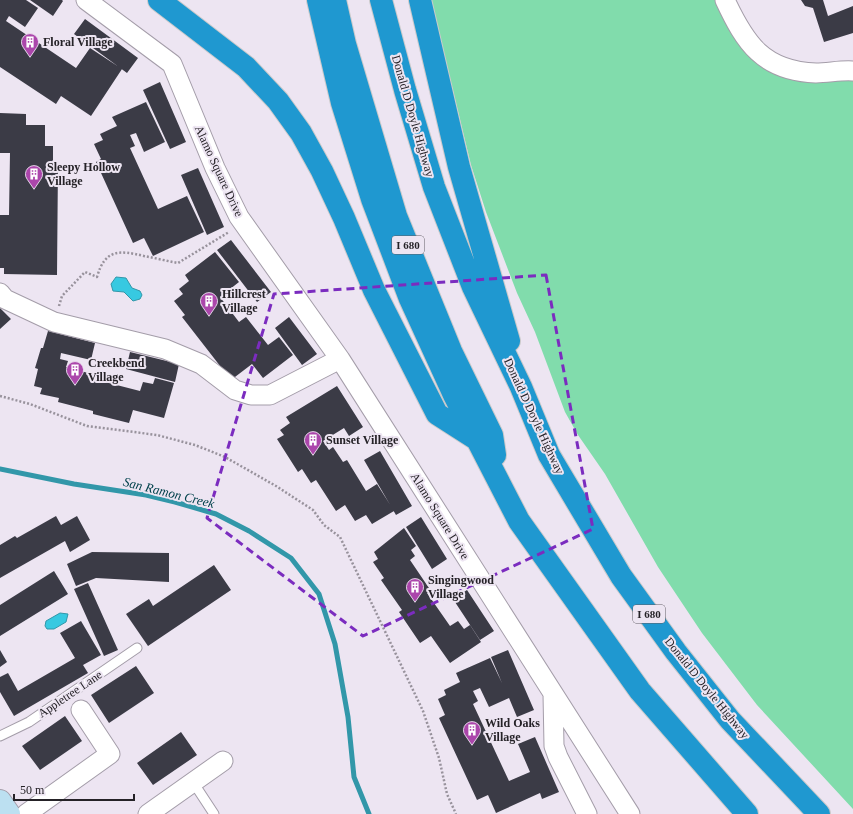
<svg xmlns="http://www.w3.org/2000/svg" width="853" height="814" font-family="'Times New Roman',serif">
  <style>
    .green { fill: #81dcac }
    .water { fill: #37c9e1; stroke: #3297a9 }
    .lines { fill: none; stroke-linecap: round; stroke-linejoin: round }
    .stream { stroke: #3297a9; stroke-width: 5 }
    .building { fill: #3b3b46 }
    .lane-casing { stroke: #a49da9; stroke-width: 11 }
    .street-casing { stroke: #a49da9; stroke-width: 21 }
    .secondary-casing { stroke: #a49da9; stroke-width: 24 }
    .highway-casing { stroke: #cbcacb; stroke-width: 24 }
    .path { stroke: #98929c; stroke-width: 2.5; stroke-dasharray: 2 2; stroke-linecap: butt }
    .lane { stroke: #fff; stroke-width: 9 }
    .street { stroke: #fff; stroke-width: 19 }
    .secondary { stroke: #bce0f1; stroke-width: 22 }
    .highway { stroke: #1f98d0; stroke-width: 22 }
    .marked { fill: none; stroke: #7b2cbf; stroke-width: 3; stroke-dasharray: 8 5; stroke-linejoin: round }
    .labels { text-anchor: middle; stroke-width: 4; stroke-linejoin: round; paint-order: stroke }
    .shield { fill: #ede5f2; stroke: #615c64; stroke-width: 1 }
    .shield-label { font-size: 11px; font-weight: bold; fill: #252227 }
    .poi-label { font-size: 12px; font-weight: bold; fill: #252227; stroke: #ede5f2; text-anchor: start }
    .street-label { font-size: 12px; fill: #252227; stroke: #ede5f2 }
    .water-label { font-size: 13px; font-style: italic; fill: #00414b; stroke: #ede5f2 }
  </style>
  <rect width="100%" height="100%" fill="#ede5f2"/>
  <path class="green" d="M431 0H717L736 40 757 63 784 76 853 79V809L757 705 702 633 658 567 605 474 578 435 565 412 535 332 517 293 486 212 471 165Z"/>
  <path class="water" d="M116 277 126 278 132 288 140 291 142 295 140 299 133 301 124 292 113 291 111 284Z
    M60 613 68 614 66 622 54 629H47L45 626 46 621Z"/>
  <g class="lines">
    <path class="stream" d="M0 469 74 484 146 495 175 502 216 514 249 531 291 558 319 594 335 644 348 717 354 777 369 814"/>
  </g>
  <path class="building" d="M0 0H26L38 8 25 27 9 16 6 21 76 68 90 48 122 69 91 116 61 96 56 104 0 67Z
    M30 0H62L63 1 53 16Z
    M801 0H823L828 16 853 6V33L824 42 813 8 805 6Z
    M85 19 138 58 127 73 74 34Z
    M160 82 186 142 170 149 143 90Z
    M146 102 165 142 144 152 136 133 130 135 135 146 130 148 158 209 187 196 204 232 153 256 144 238 133 243 96 162 101 159 94 144 103 140 100 134 117 126 112 117Z
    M0 113 26 114V125H45V146H53V163H58L57 275 4 274V268H0V215H9L10 153H0Z
    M198 168 224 227 207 235 181 175Z
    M231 240 271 292 257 302 217 250Z
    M215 252 239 282 220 297 239 322 246 317 268 345 279 337 293 355 263 378 252 364 231 380 182 317 185 315 174 301 183 294 179 289 189 281 185 275Z
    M0 308 11 319 0 329Z
    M289 317 317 354 302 365 275 328Z
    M48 331 95 343 91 360 61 353 60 359 68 361 66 367 103 377 101 381 140 391 143 382 153 384 155 378 174 383 164 418 133 410 129 423 93 414V411L58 402 59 398 40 394 42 388 34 386 38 369 35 368 41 348H43Z
    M130 352 179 364 175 382 126 369Z
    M337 386 363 427 349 436 344 428 323 441 329 450 333 447 343 462 347 460 366 491 377 484 394 511 372 524 366 515 355 521 345 505 336 511 316 480 311 483 302 469 298 472 277 439 284 435 280 430 290 423 286 417Z
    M380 451 412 506 396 515 364 460Z
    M56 516 61 525 77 516 90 540 70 552 65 541 0 578V545L15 536 17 538Z
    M421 517 447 559 432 569 406 527Z
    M404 528 416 546 411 550 415 556 410 560 431 591 427 593 450 626 458 621 464 629 470 625 481 642 450 663 431 636 420 643 399 612 402 610 381 580 384 578 373 562 378 559 374 552Z
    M92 552 169 553V582L96 578 76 586 67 564Z
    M214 565 231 590 148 646 126 614 149 599 153 606Z
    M54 571 68 594 0 636V605Z
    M88 583 118 650 104 656 74 589Z
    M467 590 494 631 480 640 453 599Z
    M81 621 101 655 83 665 88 673 14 716 0 692V677L8 673 18 691 75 658 60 633Z
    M0 650 7 662 0 667Z
    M508 650 534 710 517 717 509 698 489 707 480 688 473 691 478 701 473 704 509 781 530 772 518 744 535 737 559 792 542 799 540 793 496 813 488 795 477 800 439 718 445 715 438 699 446 695 444 690 460 682 456 673 490 658 502 683 491 657Z
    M136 666 154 693 109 723 91 695Z
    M65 716 82 741 40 770 22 746Z
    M181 732 197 755 153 785 137 763Z"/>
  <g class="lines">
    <g class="lane-casing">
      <path id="lane" d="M0 736 29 722 137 648
        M193 782 214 814"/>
    </g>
    <g class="street-casing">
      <path id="street" d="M86 0 172 64 215 168 239 217 340 359 630 814
        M725 0C745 43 763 71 816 73 828 73 841 70 853 71
        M0 293 5 299 54 322 165 349 201 364 235 390 251 395H270L340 359
        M553 694 554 746 558 757 587 814
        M26 814 110 754 81 710
        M148 814 223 761"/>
    </g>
    <g class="secondary-casing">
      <path id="secondary" d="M0 801 9 814"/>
    </g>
    <g class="highway-casing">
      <path id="highway" d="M159 0 246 67 278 101 301 133 322 171 344 218 374 290 437 414 476 439
        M318 0 342 103 372 199 410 299 454 395 519 521 640 691 747 814
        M335 0 345 44 396 216 451 351 492 435 495 455
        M381 0 405 90 434 187 473 287 521 387 549 455 621 576 676 652 730 720 819 814
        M420 0 459 167 509 341"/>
    </g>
    <path class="path" d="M59 306 62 296 85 272 97 277C105 249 119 250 144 256 155 258 167 261 178 263L229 232
      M0 396 30 404 87 426 157 435 195 445 225 457 276 486 313 510 324 525 340 537 423 711 439 758 447 794 456 814"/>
    <use href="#lane" class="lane"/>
    <use href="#street" class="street"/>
    <use href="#secondary" class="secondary"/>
    <use href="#highway" class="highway"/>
  </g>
  <path class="marked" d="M546 275 593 529 363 636 207 518 274 294Z"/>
  <defs>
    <g id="building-pin" transform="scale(0.9)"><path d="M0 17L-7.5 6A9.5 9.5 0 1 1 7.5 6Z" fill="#ab46ab" stroke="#ede5f2"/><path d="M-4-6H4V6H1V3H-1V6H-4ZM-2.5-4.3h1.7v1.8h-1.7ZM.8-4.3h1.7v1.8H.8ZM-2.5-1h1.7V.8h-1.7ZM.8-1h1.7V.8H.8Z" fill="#fff"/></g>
  </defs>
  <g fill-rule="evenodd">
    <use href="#building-pin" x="30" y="42"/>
    <use href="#building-pin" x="34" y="174"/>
    <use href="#building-pin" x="209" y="301"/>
    <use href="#building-pin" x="75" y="370"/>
    <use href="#building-pin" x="313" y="440"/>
    <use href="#building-pin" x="415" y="587"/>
    <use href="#building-pin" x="472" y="730"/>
  </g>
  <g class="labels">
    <g class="shield">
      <rect x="392" y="236" width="32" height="18" rx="3"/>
      <rect x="633" y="605" width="32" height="18" rx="3"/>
    </g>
    <g class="shield-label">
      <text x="408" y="249">I 680</text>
      <text x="649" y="618">I 680</text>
    </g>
    <g class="poi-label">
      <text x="43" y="46">Floral Village</text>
      <text x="47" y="171">Sleepy Hollow<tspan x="47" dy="14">Village</tspan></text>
      <text x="222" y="298">Hillcrest<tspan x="222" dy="14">Village</tspan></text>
      <text x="88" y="367">Creekbend<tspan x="88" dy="14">Village</tspan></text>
      <text x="326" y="444">Sunset Village</text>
      <text x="428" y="584">Singingwood<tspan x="428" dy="14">Village</tspan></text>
      <text x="485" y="727">Wild Oaks<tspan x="485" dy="14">Village</tspan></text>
    </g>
    <g class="street-label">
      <text transform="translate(413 116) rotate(74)" y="4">Donald D Doyle Highway</text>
      <text transform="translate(219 171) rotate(65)" y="4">Alamo Square Drive</text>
      <text transform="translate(534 416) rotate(65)" y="4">Donald D Doyle Highway</text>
      <text transform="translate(440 516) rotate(58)" y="4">Alamo Square Drive</text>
      <text transform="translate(707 688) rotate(51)" y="4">Donald D Doyle Highway</text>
      <text transform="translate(70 694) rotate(-34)" y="4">Appletree Lane</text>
    </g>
    <g class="water-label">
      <text transform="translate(169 492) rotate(14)" y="5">San Ramon Creek</text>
    </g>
  </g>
  <path d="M14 794v6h120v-6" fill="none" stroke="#252227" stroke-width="2"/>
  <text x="20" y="794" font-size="12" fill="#252227" stroke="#ede5f2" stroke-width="3" paint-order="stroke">50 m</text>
</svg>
